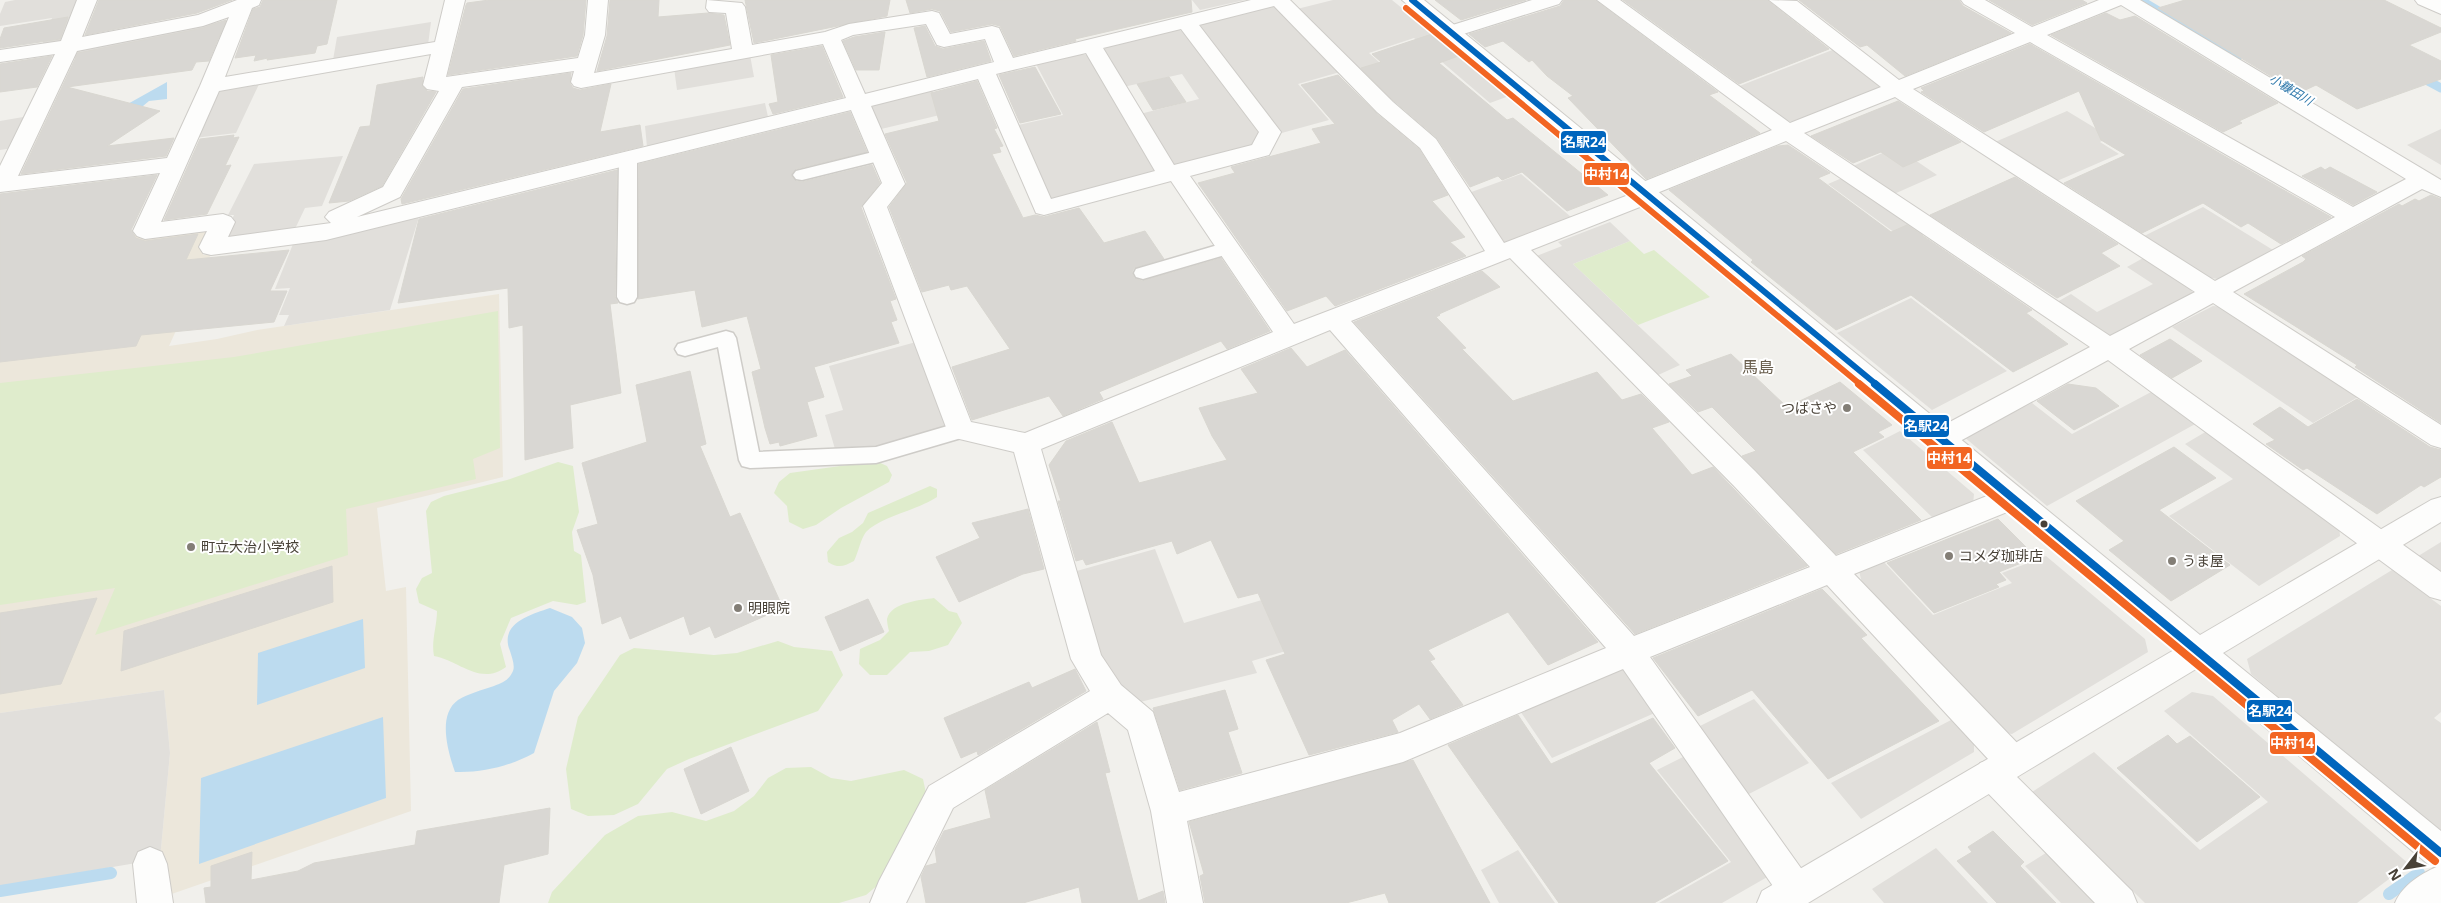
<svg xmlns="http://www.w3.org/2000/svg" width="2441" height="903" font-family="'Open Sans','Noto Sans JP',sans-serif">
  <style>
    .education { fill: #ece7db }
    .green { fill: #dfeccc }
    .parking { fill: #e1dfdb }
    .water { fill: #bcdbef }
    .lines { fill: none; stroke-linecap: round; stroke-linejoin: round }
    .stream-far1 { stroke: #bcdbef; stroke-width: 9 }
    .stream { stroke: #bcdbef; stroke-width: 12 }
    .building { fill: #d9d7d3; stroke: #d9d7d1 }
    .service-casing { stroke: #ceccc8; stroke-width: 3 }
    .minor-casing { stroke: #ceccc8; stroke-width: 2 }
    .tertiary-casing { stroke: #ceccc8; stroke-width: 2 }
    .service { fill: #fdfdfc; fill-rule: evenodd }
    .minor { fill: #fdfdfc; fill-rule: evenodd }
    .tertiary { fill: #fdfdfc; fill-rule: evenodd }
    .bus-1-far1-casing { stroke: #fff; stroke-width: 9 }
    .bus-1-casing { stroke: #fff; stroke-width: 12 }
    .bus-2-far1-casing { stroke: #fff; stroke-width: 9 }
    .bus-2-casing { stroke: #fff; stroke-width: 12 }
    .bus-1-far1 { stroke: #0065bd; stroke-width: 6 }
    .bus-1 { stroke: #0065bd; stroke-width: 8 }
    .bus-2-far1 { stroke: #f26522; stroke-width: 6 }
    .bus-2 { stroke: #f26522; stroke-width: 8 }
    .poi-dot { fill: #837e76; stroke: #fff; stroke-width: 2 }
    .bus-dot { fill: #484137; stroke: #fff; stroke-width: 2 }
    .labels { text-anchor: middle; stroke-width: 4; stroke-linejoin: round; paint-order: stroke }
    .far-water-label { font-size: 12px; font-style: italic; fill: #2e78ab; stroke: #fff }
    .poi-label { font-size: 14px; fill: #484137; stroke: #fff; text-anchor: start }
    .quarter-label { font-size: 16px; fill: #6a5f4e; stroke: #fff }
    .line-badge { stroke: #fff; stroke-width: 2 }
    .badge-label { font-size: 14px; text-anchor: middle; font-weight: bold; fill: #fff }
  </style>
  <rect width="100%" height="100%" fill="#f1f0ec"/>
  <path class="education" d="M211 226 215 228 203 255 211 254 169 346 217 339 257 330 499 294 503 477 377 508 386 591 406 587 411 811 163 897 160 859 170 753 164 690 0 713V248Z"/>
  <path class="green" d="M1630 241 1644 254 1654 250 1710 297 1638 325 1573 264Z
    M498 311 500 448 473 459 476 479 346 509 348 555 95 635 115 588 0 605V383L234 357Z
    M876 461 887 466 892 475 889 482 841 508 816 525 803 529 789 522 787 506 774 493 779 482 790 473Z
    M558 462 573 466 579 512 572 532 574 551 581 555 586 602 577 605 553 601 511 618 500 644 506 667C480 686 460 661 434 656 431 641 437 626 437 611L419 603 416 589 422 578 432 573 426 511 431 502 444 496 507 480Z
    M930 486 937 489V497C918 510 880 517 866 532 861 538 858 553 854 561 844 566 839 569 828 562L827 552 839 538 852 532 863 523 868 513Z
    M934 598 949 611 957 613 962 623 948 645 929 651 910 652 887 675H870L859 664 860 649 880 640 889 631C888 628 887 622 887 619 891 602 921 600 934 598Z
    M778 641 794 647 832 651 843 675 818 711 689 759 667 769 638 804 614 815 588 816 571 809 566 769 578 717 620 655 634 648 714 655 737 653Z
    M811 767 831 778 851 781 904 770 923 779 927 798 885 879 866 895 839 903H548L552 892 605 835 638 816 672 812 706 821 734 811 754 796 768 778 786 768Z"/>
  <path class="parking" d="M15 0H83L69 40 42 45 52 18 0 26V14L5 2Z
    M1192 0H1245L1200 10Z
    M1333 0H1392L1509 96 1490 103 1414 38 1369 53 1412 92 1386 101 1297 9Z
    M1273 6 1280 8 1340 72 1298 84 1329 120 1278 134 1195 25Z
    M229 20 223 37 69 59 73 50Z
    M431 22 428 45 333 60 337 37Z
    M1179 30 1186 32 1262 133 1255 148 1180 167 1170 163 1140 114 1199 99 1182 74 1123 87 1102 52 1106 47Z
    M1835 49 1881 83 1880 88 1794 122 1787 121 1737 87Z
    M1080 54 1087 55 1157 172 1051 202 1014 126 1063 115 1036 64Z
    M750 55 754 77 677 90 674 68Z
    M261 80 236 133 194 138 217 88Z
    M932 90 944 114 877 130 866 106Z
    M765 103 768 117 647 147 645 126Z
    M2067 111 2110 137 2100 142 2119 154 2057 181 1995 142Z
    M29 116 13 148 0 150V121Z
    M2441 129V165L2407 145Z
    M1896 147 1937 175 1894 194 1851 167Z
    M343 156 322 206 305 208 294 231 223 238 234 215H228L254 164Z
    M1521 174 1571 217 1505 244 1466 194Z
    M1842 178 1924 234 1906 241 1828 184Z
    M2203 207 2273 250 2218 279 2210 278 2144 236Z
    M419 217 390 310 284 326 289 315H279L290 288 275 289 293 244 332 239 358 230Z
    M1610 222 1630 241 1573 264 1680 365 1656 376 1534 257 1562 246 1558 242Z
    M2145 257 2190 286 2193 295 2114 336 2104 335 2057 302 2071 294 2097 312 2153 284 2127 267Z
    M1911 298 2007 371 1932 410 1837 333Z
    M2213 306 2224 307 2360 396 2313 423 2172 327Z
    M916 342 949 427 875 449H835L825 415 843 410 829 366Z
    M2153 391 2197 423 2047 506 1964 437 2032 403 2072 434Z
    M1900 431 1974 494 1973 504 1935 520 1863 450Z
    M2207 431 2339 526 2340 536 2259 586 2169 516 2233 479 2185 444Z
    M2441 542V577L2415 558Z
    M1155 549 1184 623 1292 591 1316 642 1252 661 1257 673 1136 703 1116 683 1094 649 1073 572Z
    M2046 556 2145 639 2148 652 2012 734 2001 732 1862 583 1859 571 1883 561 1933 615 2012 583 2002 573Z
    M2392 570 2441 606V712L2434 718 2441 723V833L2251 674 2247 659Z
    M1619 662 1657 712 1552 758 1516 705Z
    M164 690 170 753 160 859 0 886V713Z
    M2192 692 2213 696 2409 864 2357 903H2145L2032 792 2094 752 2200 850 2268 802 2164 711Z
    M1754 699 1809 763 1743 797 1696 728Z
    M1951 720 1974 744V752L1861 819 1831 783Z
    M1685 756 1769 876 1722 903H1659L1731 862 1657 770Z
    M1936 848 1988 903H1884L1872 889Z
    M1518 850 1555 903H1499L1481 870Z
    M2049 851 2101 903H2061L2025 866Z"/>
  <path class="water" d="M167 82V99L149 101 143 106 133 110H117Z
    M550 608 572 617 582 628 585 643 577 663 554 691 534 753C510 766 483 773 455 772 448 752 437 715 458 700 468 694 482 690 494 686 501 683 508 681 512 673 516 667 512 658 510 651 499 624 529 615 550 608Z
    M363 619 365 668 257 705 258 653Z
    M383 717 386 798 199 864 201 778Z"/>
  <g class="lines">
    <path class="stream-far1" d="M2140 0 2237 58
      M2417 75 2441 88"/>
    <path class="stream" d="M0 891 111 873
      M2389 894 2419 873"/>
  </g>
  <path class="building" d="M99 0H232L197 13 85 35Z
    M263 0H337L327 44 317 46 315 53 267 60 268 58 254 61 256 55 235 58 253 9 260 7Z
    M489 0H586L583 35 577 56 448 75 466 5 467 3Z
    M610 0H659L658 17 708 13 724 15 730 45 597 71 607 36Z
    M745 0H890L887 16 754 43Z
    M906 0H1191L1192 12 1075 39 1076 41 1014 56 1000 26 992 24 951 32 940 11 932 9 910 13Z
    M1435 0H1526L1461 20Z
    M1564 0H1595L1718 92 1709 95 1760 133 1646 179 1568 98 1573 96 1547 76 1532 60 1529 62 1503 41 1485 47 1469 34 1560 6Z
    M1623 0H1767L1829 49 1739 84Z
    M1799 0H1959L1963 6 2011 33 1905 76 1867 45 1860 47Z
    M1989 0H2082L2087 3 2032 25Z
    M2185 0H2384L2441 28V32L2409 45 2441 61V79L2357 109 2316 85 2299 93 2158 8Z
    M2106 13 2120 20 2135 16 2278 103 2239 121 2242 123 2223 132 2051 35Z
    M68 17 60 39 0 48V39L4 28Z
    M226 20 209 61 196 62 192 70 67 87 160 111 107 146 174 138 166 156 21 174 78 53 203 28Z
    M925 26 935 46 943 49 984 41 991 61 927 77 914 28Z
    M885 32 879 70H856L843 41 854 37Z
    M1438 32 1464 54 1439 63 1507 120 1513 118 1608 195 1567 211 1522 172 1502 180 1498 176 1470 187 1437 138 1394 101 1361 68 1381 62 1372 54Z
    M2030 44 2280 188 2331 217 2281 244 2248 223 2241 227 2203 203 2142 233 2064 183 2126 155 2101 140 2079 91 1984 132 1921 92 1924 91 1921 88Z
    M822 46 843 97 773 114 769 104 778 102 771 55Z
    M52 56 37 87 0 92V64Z
    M1035 67 1061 114 1020 123 999 75Z
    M571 73 570 83 573 88 580 90 611 84 600 132 640 125 643 146 402 204 401 199 463 89Z
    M1338 75 1376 113 1419 149 1448 195 1432 201 1465 237 1450 242 1466 256 1335 306 1326 296 1287 311 1198 183 1235 173 1231 167 1321 143 1312 129 1335 124 1301 85Z
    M423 77 422 86 427 91 436 92 382 186 349 201 329 203 360 127 370 126 377 85Z
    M1169 77 1186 102 1153 110 1137 84Z
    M977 81 997 128 994 129 1003 146 999 147 1001 152 992 154 1023 218 1035 215 1044 217 1079 208 1104 243 1145 231 1164 259 1134 268 1132 272 1134 278 1142 281 1221 258 1270 331 1227 349 1221 341 1099 392 1103 399 1063 416 1049 396 972 420 952 367 1010 349 967 286 951 290 949 285 922 292 889 207 907 183 885 134 939 121 931 93Z
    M1898 101 1961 142 1903 167 1881 152 1853 163 1811 136Z
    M850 112 867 152 796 169 791 175 796 181 802 182 872 165 880 183 861 207 896 299 890 301 897 320 891 322 899 343 814 367 824 397 807 402 817 436 780 446 779 442 770 444 765 428 752 372 761 369 747 316 702 327 695 290 638 299 639 164Z
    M234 135 233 138 239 137 225 166 231 165 207 214 164 220 200 139Z
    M1788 145 1830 173 1818 178 1891 232 1907 225 2032 310 2026 313 2068 344 2013 372 1911 295 1836 330 1751 262 1753 260 1669 190 1778 146Z
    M2321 167 2325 170 2330 167 2377 192 2353 205 2302 176Z
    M617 170 615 297 618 303 610 304 621 393 570 405 573 448 525 460 523 325 509 328 508 288 398 303 419 219Z
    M157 175 131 230 136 238 145 241 198 234 186 260 289 250 270 291H287L274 322 141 335 136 346 0 362V194Z
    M2015 177 2118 244 2101 253 2120 266 2057 298 1930 215Z
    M2431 195 2441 199V423L2355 367 2357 365 2244 294 2303 262 2306 259 2302 256 2399 204 2402 206 2415 199 2419 201Z
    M1482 271 1500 287 1439 314 1440 315 1436 317 1466 348 1462 349 1513 401 1597 372 1622 400 1641 394 1669 422 1652 428 1692 475 1713 467 1807 566 1635 634 1354 322Z
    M2170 339 2202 361 2172 378 2140 355Z
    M1291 348 1307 367 1345 350 1598 642 1548 665 1508 612 1428 650 1435 659 1430 661 1463 705 1430 719 1419 704 1392 720 1398 732 1309 755 1266 660 1285 654 1258 593 1238 598 1211 540 1177 554 1172 541 1086 565 1083 559 1076 561 1058 501H1061L1049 465 1066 441 1112 422 1139 483 1227 460 1212 436 1199 408 1258 393 1241 369Z
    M1731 354 1787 407 1840 382 1892 425 1878 432 1884 437 1853 452 1921 520 1836 554 1742 456 1756 451 1712 407 1698 412 1669 384 1692 376 1686 370Z
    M690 371 706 444 700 446 730 517 740 513 783 608 715 638 710 626 690 635 684 616 630 639 621 616 602 624 593 575 577 530 598 524 582 463 647 442 636 385Z
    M2068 384 2096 388 2119 406 2074 430 2037 401Z
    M2357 399 2430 447 2441 450V477L2424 487 2421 485 2377 514 2307 468 2303 470 2266 444 2275 440 2253 424 2280 407 2308 427Z
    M2174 447 2216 478 2159 510 2230 565 2171 601 2109 550 2124 541 2076 501Z
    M1028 509 1044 569 1023 574 959 602 936 557 980 538 972 523Z
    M1998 519 2036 557 1999 572 2006 580 1996 584 1999 587 1934 613 1887 563Z
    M332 566 333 602 121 671 124 631Z
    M1822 589 1867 635 1861 638 1939 721 1828 779 1752 690 1698 716 1653 658Z
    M97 598 61 684 0 694V613Z
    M868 599 884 632 840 651 825 617Z
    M1075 669 1086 691 978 755 977 751 961 758 944 718 1029 682 1032 688Z
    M1225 690 1238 729 1228 732 1242 773 1180 790 1153 708Z
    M1518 715 1551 764 1653 718 1675 748 1649 763 1728 861 1654 903H1559L1448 745Z
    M1097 722 1110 772 1105 773 1138 901 1163 891 1165 903H1082L1079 887 1023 903H926L921 877 926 866 937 863 935 849 944 831 991 818 985 790Z
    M2168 735 2177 744 2190 736 2260 797 2197 842 2117 768Z
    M731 747 749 791 701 814 684 769Z
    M1413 760 1490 903H1389L1385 893 1346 903H1205L1200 876 1204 874 1189 822Z
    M550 808 548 854 504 865 499 903H206L204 888 211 887V866L252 852 251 880 298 871 314 863 415 845 417 831Z
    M1993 831 2024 862 2020 866 2056 903H1997L1957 861 1972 852 1968 847Z"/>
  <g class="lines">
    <g class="service-casing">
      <path id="service" d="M881 150 887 151 890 155 887 159 802 180 796 179 793 175 796 171Z
        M628 154 634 155 637 159V297L634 302 627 304 620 302 617 297 619 159 622 155Z
        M1228 242 1235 244 1237 248 1235 252 1143 279 1136 277 1134 273 1136 269Z
        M726 331 733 333 736 338 759 452 876 447 961 422 968 424 971 430 968 436 876 463 750 468 742 466 739 460 718 347 685 356 678 354 675 349 678 344Z"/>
    </g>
    <g class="minor-casing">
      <path id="minor" d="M77 0H97L82 37 198 15 237 0H261L259 5 252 8 225 77 435 42 445 0H465L446 77 578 58 585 35 588 0H608L605 35 594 73 732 49 726 13 709 12 706 8 707 0 742 3 745 7 752 45 825 32 849 24 932 11 939 13 950 34 992 26 999 28 1013 58 1251 0H1290L1393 102 1436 139 1504 243 1631 194 1630 191 1633 186 1772 130 1597 0H1620L1790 123 1881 87 1769 0 1797 1 1899 80 2015 33 1964 4 1961 0H1985L2032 27 2099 0H2140L2441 180V197L2422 189 2233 292 2441 425V448L2431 445 2213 303 2129 349 2441 572V600L2430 597 2108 360 1951 446 1941 449 1931 446 1927 439 1931 432 2090 347 1786 141 1657 193 1658 196 1655 201 1531 250 1755 471 1836 556 2002 490 2012 487 2022 490 2026 498 2022 506 1854 574 2024 750 2028 761 2024 772 2015 775 2132 891 2137 903H2095L1980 785 1975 774 1980 763 1989 760 1827 585 1650 657 1808 878 1814 890 1806 903 1784 902 1623 669 1403 762 1187 821 1203 903H1167L1151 811 1128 730 1108 713 953 808 906 903H870L879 881 929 786 1090 691 1071 659 1014 452 951 437 947 430 863 206 882 183 851 110 326 240 211 255 203 253 199 247 207 231 145 239 137 236 133 231 160 173 0 192V166L55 54 0 62V50L61 41ZM2121 5 2406 179 2353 207 2047 35ZM1274 6 1377 112 1420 148 1485 251 1294 324 1190 176 1269 155 1281 132 1199 25ZM229 17 200 86 167 158 18 176 77 51 203 26ZM926 24 937 45 944 47 985 39 994 62 865 94 841 40 853 35ZM1181 29 1259 132 1252 145 1174 165 1103 48ZM2030 42 2335 217 2215 281 1913 89ZM823 44 846 98 357 217 400 197 462 87 574 71 571 82 574 86 581 88ZM1086 53 1155 171 1051 199 996 74ZM431 54 423 85 427 89 439 91 383 187 329 212 325 217 331 223 228 237 235 222 231 217 223 214 161 222 219 91ZM978 79 1036 213 1044 215 1171 181 1273 332 1025 433 971 422 887 207 905 184 871 106ZM1895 97 2195 292 2110 336 1804 133ZM1510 258 1735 487 1810 567 1634 636 1351 321ZM1330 330 1606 648 1400 733 1179 792 1153 712 1121 685 1101 655 1041 449Z
        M1532 0H1562L1559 4 1457 36 1450 38 1443 36 1440 32 1443 28Z
        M2415 0H2441V14L2418 4Z
        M150 847 162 852 167 864 173 903H137L133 864 138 852Z
        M2441 865V903H2395C2403 884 2422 873 2441 865Z"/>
    </g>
    <g class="tertiary-casing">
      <path id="tertiary" d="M1402 0H1424L2200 635 2431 500 2441 497V522L2223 653 2441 831V869L2429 865 2196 669 1808 903H1757L1762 891 2174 650Z"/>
    </g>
    <use href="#service" class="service"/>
    <use href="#minor" class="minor"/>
    <use href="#tertiary" class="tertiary"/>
    <g class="bus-1-far1-casing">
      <path id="bus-1-far1" d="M1412 0 1877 385"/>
    </g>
    <g class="bus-1-casing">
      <path id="bus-1" d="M1875 384 2441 853"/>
    </g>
    <g class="bus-2-far1-casing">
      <path id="bus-2-far1" d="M1406 8 1861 385"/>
    </g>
    <g class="bus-2-casing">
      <path id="bus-2" d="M1859 384 2435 861"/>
    </g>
    <use href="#bus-1-far1" class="bus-1-far1"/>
    <use href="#bus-1" class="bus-1"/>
    <use href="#bus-2-far1" class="bus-2-far1"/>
    <use href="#bus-2" class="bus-2"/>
  </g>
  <g class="poi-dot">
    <circle cx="1847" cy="408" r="5"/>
    <circle cx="191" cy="547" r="5"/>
    <circle cx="1949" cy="556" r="5"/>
    <circle cx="2172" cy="561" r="5"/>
    <circle cx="738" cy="608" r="5"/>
  </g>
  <circle class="bus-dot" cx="2044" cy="524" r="4.5"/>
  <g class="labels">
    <g class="far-water-label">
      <text transform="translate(2291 90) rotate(31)" y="4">小糠田川</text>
    </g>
    <g class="poi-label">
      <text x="1837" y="413" text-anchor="end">つばさや</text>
      <text x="201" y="552">町立大治小学校</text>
      <text x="1959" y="561">コメダ珈琲店</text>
      <text x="2182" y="566">うま屋</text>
      <text x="748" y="613">明眼院</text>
    </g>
    <g class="quarter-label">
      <text x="1758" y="373">馬島</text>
    </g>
  </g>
  <g class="line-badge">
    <rect x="1560" y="130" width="47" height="24" rx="5" fill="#0065bd"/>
    <rect x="1583" y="162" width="47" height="24" rx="5" fill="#f26522"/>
    <rect x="1903" y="414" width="47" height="24" rx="5" fill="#0065bd"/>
    <rect x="1926" y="446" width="47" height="24" rx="5" fill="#f26522"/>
    <rect x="2246" y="699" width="47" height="24" rx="5" fill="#0065bd"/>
    <rect x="2269" y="731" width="47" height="24" rx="5" fill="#f26522"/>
  </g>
  <g class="badge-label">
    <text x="1584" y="147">名駅24</text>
    <text x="1606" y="179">中村14</text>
    <text x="1926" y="431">名駅24</text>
    <text x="1949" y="463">中村14</text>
    <text x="2270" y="716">名駅24</text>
    <text x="2292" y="748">中村14</text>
  </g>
  <g transform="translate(2406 868) rotate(239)" stroke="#ffffff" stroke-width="4" paint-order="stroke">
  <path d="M0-4L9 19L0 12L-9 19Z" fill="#484137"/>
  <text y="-8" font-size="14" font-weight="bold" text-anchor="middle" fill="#484137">N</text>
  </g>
</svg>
